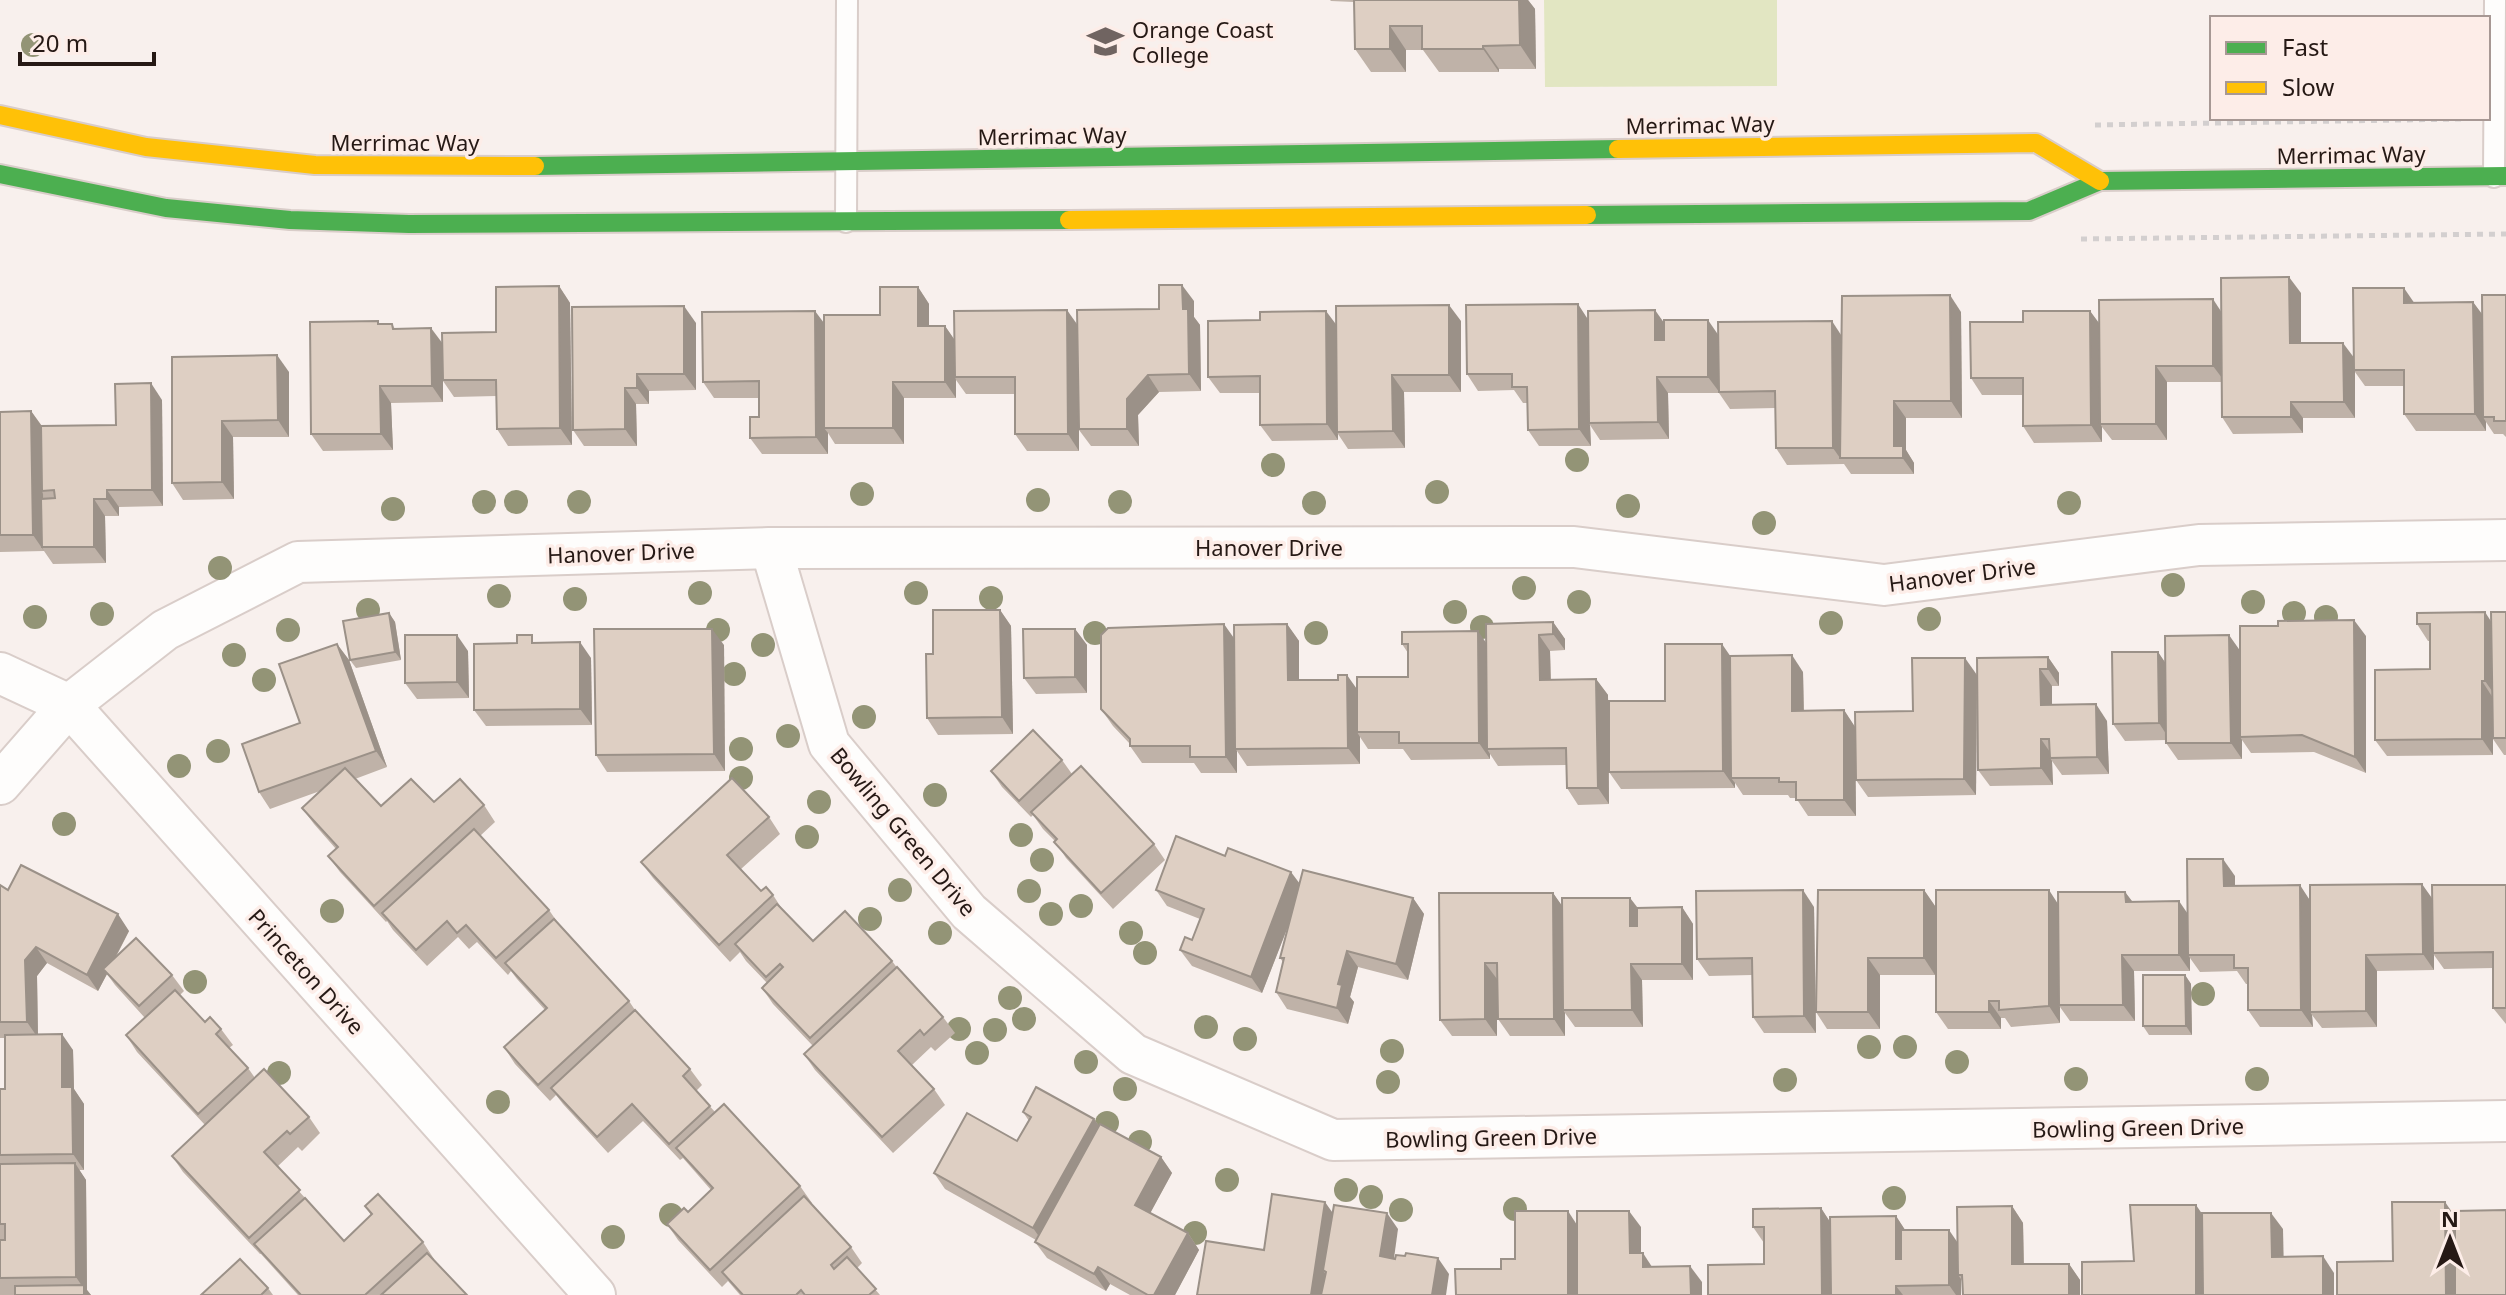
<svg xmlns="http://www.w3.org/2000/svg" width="2506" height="1295" font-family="'Noto Sans',sans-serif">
  <rect width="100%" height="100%" fill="#f8f0ed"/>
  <path fill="#e2e6c2" d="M1544 0H1777V86L1545 87Z"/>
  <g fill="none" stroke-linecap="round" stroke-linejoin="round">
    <defs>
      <g id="lane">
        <path d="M2494 177 2495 0"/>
        <path d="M846 222 847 0"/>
      </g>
      <g id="street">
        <path d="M771 548 829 744 969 912 1133 1054 1333 1140 2506 1121"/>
        <path d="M0 673 69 705 595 1295"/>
        <path d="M0 784 69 705 165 630 298 562 771 548 1574 547 1884 585 2199 545 2506 540"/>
      </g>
      <g id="fast">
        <path d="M535 166 1618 149"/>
        <path d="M0 174 166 208 290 220 409 224 1069 220"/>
        <path d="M1587 215 2029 211 2100 181 2506 176"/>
      </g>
      <g id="slow">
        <path d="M0 115 146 147 315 165 535 166"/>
        <path d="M1618 149 2036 143 2100 181"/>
        <path d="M1069 220 1587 215"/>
      </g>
    </defs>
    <use href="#lane" stroke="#d9cdc9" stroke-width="24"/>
    <use href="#street" stroke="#d9cdc9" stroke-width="44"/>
    <use href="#fast" stroke="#d9cdc9" stroke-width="22"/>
    <use href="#slow" stroke="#d9cdc9" stroke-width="22"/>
    <g stroke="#d3cfcf" stroke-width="5" stroke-dasharray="6 6" stroke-linecap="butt">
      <path d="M2095 125 2461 119"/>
      <path d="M2081 239 2506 234"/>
    </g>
    <use href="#lane" stroke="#fefdfc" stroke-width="20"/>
    <use href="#street" stroke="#fefdfc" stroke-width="40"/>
    <use href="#fast" stroke="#4caf50" stroke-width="18"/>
    <use href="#slow" stroke="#ffc107" stroke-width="18"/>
  </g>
  <g fill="#939476">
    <circle cx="33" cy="45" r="12"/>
    <circle cx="1577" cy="460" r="12"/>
    <circle cx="1273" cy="465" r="12"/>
    <circle cx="1437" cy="492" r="12"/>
    <circle cx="862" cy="494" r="12"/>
    <circle cx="1038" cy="500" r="12"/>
    <circle cx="484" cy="502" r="12"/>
    <circle cx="516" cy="502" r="12"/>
    <circle cx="579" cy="502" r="12"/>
    <circle cx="1120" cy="502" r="12"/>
    <circle cx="1314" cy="503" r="12"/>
    <circle cx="2069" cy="503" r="12"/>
    <circle cx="1628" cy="506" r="12"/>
    <circle cx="393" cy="509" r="12"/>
    <circle cx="1764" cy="523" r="12"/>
    <circle cx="220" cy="568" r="12"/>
    <circle cx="2173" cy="585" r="12"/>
    <circle cx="1524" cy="588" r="12"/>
    <circle cx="700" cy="593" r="12"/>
    <circle cx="916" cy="593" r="12"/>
    <circle cx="499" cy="596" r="12"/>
    <circle cx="991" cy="598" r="12"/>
    <circle cx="575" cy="599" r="12"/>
    <circle cx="1579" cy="602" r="12"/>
    <circle cx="2253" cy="602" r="12"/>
    <circle cx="368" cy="610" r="12"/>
    <circle cx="1455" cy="612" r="12"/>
    <circle cx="2294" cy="613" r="12"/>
    <circle cx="102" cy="614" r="12"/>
    <circle cx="35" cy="617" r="12"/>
    <circle cx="2326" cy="617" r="12"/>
    <circle cx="1929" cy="619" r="12"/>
    <circle cx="1831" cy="623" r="12"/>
    <circle cx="1482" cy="627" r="12"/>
    <circle cx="288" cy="630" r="12"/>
    <circle cx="718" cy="630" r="12"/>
    <circle cx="1095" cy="633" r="12"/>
    <circle cx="1316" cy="633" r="12"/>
    <circle cx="763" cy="645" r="12"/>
    <circle cx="234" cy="655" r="12"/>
    <circle cx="734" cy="674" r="12"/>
    <circle cx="264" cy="680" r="12"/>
    <circle cx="864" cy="717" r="12"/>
    <circle cx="788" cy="736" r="12"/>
    <circle cx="741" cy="749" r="12"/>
    <circle cx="218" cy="751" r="12"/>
    <circle cx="179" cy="766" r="12"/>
    <circle cx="741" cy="778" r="12"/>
    <circle cx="935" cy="795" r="12"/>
    <circle cx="819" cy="802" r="12"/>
    <circle cx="64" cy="824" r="12"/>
    <circle cx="1021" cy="835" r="12"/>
    <circle cx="807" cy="837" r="12"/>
    <circle cx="1042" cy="860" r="12"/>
    <circle cx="900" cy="890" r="12"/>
    <circle cx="1029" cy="891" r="12"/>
    <circle cx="1081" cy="906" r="12"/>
    <circle cx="332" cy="911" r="12"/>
    <circle cx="1051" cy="914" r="12"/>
    <circle cx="870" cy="919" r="12"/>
    <circle cx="940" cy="933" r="12"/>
    <circle cx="1131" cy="933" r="12"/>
    <circle cx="1145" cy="953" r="12"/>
    <circle cx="195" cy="982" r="12"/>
    <circle cx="2203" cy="994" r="12"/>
    <circle cx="1010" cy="998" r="12"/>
    <circle cx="1024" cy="1019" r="12"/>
    <circle cx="1206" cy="1027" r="12"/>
    <circle cx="959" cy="1029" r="12"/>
    <circle cx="995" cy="1030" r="12"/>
    <circle cx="1245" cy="1039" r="12"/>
    <circle cx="1869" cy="1047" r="12"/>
    <circle cx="1905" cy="1047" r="12"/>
    <circle cx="1392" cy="1051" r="12"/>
    <circle cx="977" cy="1053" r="12"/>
    <circle cx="1086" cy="1062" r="12"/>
    <circle cx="1957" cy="1062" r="12"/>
    <circle cx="279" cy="1073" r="12"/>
    <circle cx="2076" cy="1079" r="12"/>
    <circle cx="2257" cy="1079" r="12"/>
    <circle cx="1785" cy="1080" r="12"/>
    <circle cx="1388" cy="1082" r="12"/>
    <circle cx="1125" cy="1089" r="12"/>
    <circle cx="498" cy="1102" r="12"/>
    <circle cx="1107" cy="1123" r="12"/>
    <circle cx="1140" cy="1142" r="12"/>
    <circle cx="1227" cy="1180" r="12"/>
    <circle cx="1346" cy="1190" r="12"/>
    <circle cx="1371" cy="1197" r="12"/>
    <circle cx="1894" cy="1198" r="12"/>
    <circle cx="1515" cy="1209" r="12"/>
    <circle cx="1401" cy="1210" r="12"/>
    <circle cx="671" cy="1215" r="12"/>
    <circle cx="1195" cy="1233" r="12"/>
    <circle cx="613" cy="1237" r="12"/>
  </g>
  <g fill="#bfb2a8">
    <path d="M1330 0H1528L1535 9 1536 69H1499V72H1439L1423 50H1406V72H1371L1355 49 1354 2 1331 1Z"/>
    <path d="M559 286 570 303 572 445 508 446 497 429 496 396 454 397 443 381V402L391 403 393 450 323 451 311 434 380 324H392L395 329 442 344 496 332Z"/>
    <path d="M918 287 929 304V326H945L954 339 1077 325 1159 309 1194 301V317L1200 325 1201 391 1159 392 1138 415 1139 446H1091L1079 430V451H1027L1015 434V394H966L956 380V398H904V444H835L828 433V454H762L750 438 759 417V398H714L703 382 824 323 880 315Z"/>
    <path d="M2301 293V343L2353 358 2414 303 2473 302 2482 315 2506 295V437L2503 434H2494L2486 422V431H2416L2404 414V386H2365L2355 372V418H2303V433L2233 434 2222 417V382H2167V440H2112L2102 427V442L2034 443 2023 426V395H1982L1971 378 2023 322 2090 311 2099 324 2221 312Z"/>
    <path d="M1961 312 1962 418H1906V450L1914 463V474H1851L1844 464 1787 465 1776 448 1775 408 1730 409 1719 393H1668L1669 439 1600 440 1590 425 1591 446H1539L1528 430 1527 403H1523L1514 390 1478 391 1467 374 1588 318 1664 323 1718 335H1842Z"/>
    <path d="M1461 321V392H1404L1405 448 1348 449 1338 434V440L1272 441 1260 425V393H1220L1208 377 1336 324Z"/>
    <path d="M696 323V390L649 391V404H636L637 446H584L573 430Z"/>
    <path d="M172 357 289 372V437H233L234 499 183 500 172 483Z"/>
    <path d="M162 400 163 506 119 507V516H105L106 563 53 564 44 551 0 552V412L31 411 42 426 116 425Z"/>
    <path d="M1000 610 1011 626 1013 734 938 735 927 718 933 654Z"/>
    <path d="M2506 612V755H2504L2493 739V755L2387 756 2375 740 2430 669V641H2428L2417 624 2491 622Z"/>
    <path d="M389 613 395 622 401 660 356 668 350 660Z"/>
    <path d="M1553 622 1565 639V650L1550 651 1551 680 1596 679 1608 695 1609 804 1578 805 1567 788 1566 765 1498 766 1490 754V759L1411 760 1403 749H1368L1360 737V764L1247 766 1237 751V773H1201L1194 763H1142L1130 746V744L1113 726 1101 709 1234 639 1287 624 1299 641V680L1357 689 1408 677V653L1402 644 1486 643Z"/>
    <path d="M1075 629 1087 645V693L1036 694 1024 678Z"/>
    <path d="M2366 636V773L2314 752 2251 753 2242 740V759L2178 760 2166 743V740L2125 741 2113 724 2158 652 2165 663 2240 650Z"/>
    <path d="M537 643 591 658 592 725 486 726 474 710Z"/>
    <path d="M337 644 349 660 387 767 355 779 381 806 434 802 484 805 495 822 480 836 549 910 560 926 629 1001 635 1010 690 1069 702 1085 696 1091 715 1112 800 1186 812 1203H811L851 1247 862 1263 857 1268 880 1295H740L728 1281 722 1287 678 1240 667 1224 688 1212 711 1190 683 1158 680 1160 643 1121 608 1153 563 1104 556 1095 550 1101 515 1064 504 1047 545 1010 517 979 511 971 508 975 477 942 469 949 458 937 427 966 393 930 387 921 386 922 340 872 328 856 336 849 314 824 302 808 320 791 270 809 259 792 300 723Z"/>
    <path d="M724 645 725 771 607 772 596 755Z"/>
    <path d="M468 651 469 698 417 699 405 683Z"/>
    <path d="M1731 656 1803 672 1804 711 1844 710 1855 727 1856 816H1808L1796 798H1790L1788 795H1743L1735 783V788L1621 789 1609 772 1665 701Z"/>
    <path d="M2048 657 2059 673V686H2052V705L2107 721 2109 774 2062 775 2052 761 2053 785 1990 786 1978 770 1977 679 1976 795 1868 797 1856 780 1913 711 1977 675Z"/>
    <path d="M1062 760 1072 774 1154 844 1165 860 1113 909 1066 858 1055 841 1043 829 1033 815 1031 817 1002 787 991 771Z"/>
    <path d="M769 817 780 834 741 869 761 891 773 895 784 912 813 941 892 961 898 969 943 1017 955 1033 935 1051 931 1047 912 1065 934 1089 945 1105 893 1153 815 1070 804 1054 813 1046 773 1004 762 988 767 983 746 961 740 952 730 962 653 878 641 862Z"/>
    <path d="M2235 876V886L2310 899H2432L2506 885V1024L2493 1008V968L2444 969 2434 955V970L2377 971V1027L2322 1028 2312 1015 2313 1027H2260L2248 1010V984H2246L2237 971 2200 972 2190 958V971H2134L2135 1021H2070L2060 1007V1023L2011 1027 2005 1018H2001V1029H1948L1936 1012 2058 904 2125 892 2132 901 2188 914Z"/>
    <path d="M1300 884 1413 898 1424 914 1408 980 1358 967 1350 997 1354 1002 1348 1024 1287 1009 1276 992 1283 962 1280 958 1290 921 1262 993 1192 966 1180 950 1192 940 1200 919 1167 906 1156 890Z"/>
    <path d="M0 885 8 890 129 931 116 957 172 975 184 991 180 995 205 1022 221 1029 233 1045 229 1048 248 1068 255 1078 309 1117 320 1133 302 1151 298 1147 277 1167 344 1241 371 1215 365 1206 423 1242 434 1259H433L467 1295H298L261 1254H260L183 1172 172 1156 205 1125 137 1052 126 1035 145 1018 115 985 107 974 98 991 47 963 37 976 38 1034 73 1050 74 1089 84 1104V1170H79L86 1180 87 1290 91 1295H0V1089H5V1038H0Z"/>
    <path d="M1924 890 1935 906V975H1880V1029H1827L1816 1012Z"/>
    <path d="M1439 893H1553L1562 906 1630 898 1638 908 1682 907 1693 924V980H1642L1643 1027H1575L1565 1013V1036H1510L1498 1019V979H1497V1036H1452L1440 1020Z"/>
    <path d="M1814 907 1816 1033H1764L1753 1017 1752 975 1709 976 1697 959Z"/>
    <path d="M2185 975 2191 984 2192 1035H2149L2143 1026Z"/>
    <path d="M1023 1112 1094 1119 1099 1126 1161 1157 1172 1173 1150 1213 1188 1233 1199 1250 1175 1295H1130L1110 1284 1106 1291 1047 1258 1035 1242 1036 1240 945 1189 934 1173 1017 1141 1029 1121Z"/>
    <path d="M2012 1206 2023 1223 2024 1264H2069L2080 1280V1295H1963L1962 1281 1961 1279V1295H1708L1764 1264V1243L1753 1227 1821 1208 1830 1222 1896 1216 1905 1230 1958 1243Z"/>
    <path d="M268 1288 273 1295H201Z"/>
  </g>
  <g fill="#9b9188">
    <path d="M1519 0H1528L1535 9 1536 69 1520 45Z"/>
    <path d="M1390 26 1406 50V72L1390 49Z"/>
    <path d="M1483 46 1499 69V72L1483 49Z"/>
    <path d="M2289 277 2301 293V360L2290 343Z"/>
    <path d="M1182 285 1194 301V317L1200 325 1201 391 1189 374 1183 309Z"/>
    <path d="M559 286 570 303 572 445 560 428Z"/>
    <path d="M918 287 929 304V342L918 326Z"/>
    <path d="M2404 288 2415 304 2404 303Z"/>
    <path d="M1950 295 1961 312 1962 418 1951 401Z"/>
    <path d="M2213 299 2224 316 2225 382 2213 366Z"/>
    <path d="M2473 302 2485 318 2483 417 2486 422V431L2475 414Z"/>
    <path d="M1578 304 1589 321V423L1590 425 1591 446 1579 429Z"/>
    <path d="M1449 305 1461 321V392L1449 375Z"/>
    <path d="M684 306 696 323V390L684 374Z"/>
    <path d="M1067 310 1079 327V451L1068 434Z"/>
    <path d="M1655 310 1667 327V357L1655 340Z"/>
    <path d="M815 311 827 327 824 428 828 433V454L816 437Z"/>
    <path d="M1326 311 1338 327 1337 432 1338 434V440L1327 424Z"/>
    <path d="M2090 311 2102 327 2100 424 2102 427V442L2091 425Z"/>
    <path d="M1708 320 1719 336 1720 393 1708 377Z"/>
    <path d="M1832 321 1843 338 1840 458 1833 448Z"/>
    <path d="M945 326 956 342 955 377 956 380V398L945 382Z"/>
    <path d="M431 328 443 344V402L432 386Z"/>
    <path d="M2343 343 2355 359V418L2344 402Z"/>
    <path d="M277 355 289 372V437L278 420Z"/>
    <path d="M2156 366 2167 382V440L2156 424Z"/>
    <path d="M637 374 649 391V404L637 388Z"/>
    <path d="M1148 375 1159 392 1138 415 1139 446 1127 429V399Z"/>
    <path d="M1392 375 1404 392 1405 448 1393 431Z"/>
    <path d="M1657 377 1668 393 1669 439 1658 422Z"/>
    <path d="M893 382 904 398V444L893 428Z"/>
    <path d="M151 383 162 400 163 506 152 490Z"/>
    <path d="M380 386 391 403 393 450 381 434Z"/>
    <path d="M625 388 636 404 637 446 625 429Z"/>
    <path d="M1894 401 1906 418V450L1914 463V474L1894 446Z"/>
    <path d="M2291 402 2303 418V433L2291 417Z"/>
    <path d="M31 411 43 428 42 491 43 494 44 547H42L44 551 33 535Z"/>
    <path d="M222 421 233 437 234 499 222 482Z"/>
    <path d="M107 490 119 507V516L107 499Z"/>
    <path d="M94 499 105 516 106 563 94 547Z"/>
    <path d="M1000 610 1011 626 1013 734 1002 717Z"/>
    <path d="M2485 612 2496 629 2497 698 2485 681Z"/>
    <path d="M389 613 395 622 401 660 395 652Z"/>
    <path d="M2354 620 2366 636V773L2355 757Z"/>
    <path d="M1553 622 1565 639V650L1553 634Z"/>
    <path d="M1224 624 1236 641 1235 749 1237 751V773L1226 757Z"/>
    <path d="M1287 624 1299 641V696L1288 680Z"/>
    <path d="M712 629 724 645 725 771 714 754Z"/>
    <path d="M1075 629 1087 645V693L1075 677Z"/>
    <path d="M1478 631 1489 647 1487 749 1490 754V759L1479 743Z"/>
    <path d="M457 635 468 651 469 698 457 682Z"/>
    <path d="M1539 635 1550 651 1551 696 1540 680Z"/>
    <path d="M2229 635 2241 652 2240 737 2242 740V759L2231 743Z"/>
    <path d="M580 642 591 658 592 725 580 709Z"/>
    <path d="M337 644 349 660 387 767 376 751Z"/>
    <path d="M1722 644 1733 660 1731 778 1735 783V788L1723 771Z"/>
    <path d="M2158 652 2169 668 2170 740 2159 723Z"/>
    <path d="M1792 655 1803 672 1804 727 1792 711Z"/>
    <path d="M2048 657 2059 673V686L2048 669Z"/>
    <path d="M1965 658 1977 675 1976 795 1964 779Z"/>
    <path d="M2040 669 2052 686V721L2041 705Z"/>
    <path d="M1347 675 1359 692 1357 732 1360 737V764L1348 748Z"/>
    <path d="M1596 679 1608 695 1609 804 1598 788Z"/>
    <path d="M2482 681 2493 698V755L2482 739Z"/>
    <path d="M2096 704 2107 721 2109 774 2097 757Z"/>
    <path d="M1844 710 1855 727 1856 816 1844 800Z"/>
    <path d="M2041 739 2052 755 2050 758 2052 761 2053 785 2041 768Z"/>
    <path d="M2223 859 2235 876V902L2224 886Z"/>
    <path d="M1291 872 1303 888 1262 993 1251 977Z"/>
    <path d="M2422 884 2434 901 2433 953 2434 955V970L2423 954Z"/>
    <path d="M2300 885 2311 902 2310 1012 2312 1015 2313 1027 2301 1010Z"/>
    <path d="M1803 890 1814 907 1816 1033 1804 1016Z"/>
    <path d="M1924 890 1935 906V975L1924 958Z"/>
    <path d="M2049 890 2060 907 2059 1005 2060 1007V1023L2049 1006Z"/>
    <path d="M2125 892 2137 908 2126 902Z"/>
    <path d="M1553 893 1565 910 1563 1010 1565 1013V1036L1554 1019Z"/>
    <path d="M1413 898 1424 914 1408 980 1396 964Z"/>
    <path d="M1630 898 1642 914V942L1630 926Z"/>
    <path d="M2179 901 2190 917 2188 955 2190 958V971L2179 955Z"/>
    <path d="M1682 907 1693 924V980L1682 964Z"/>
    <path d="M118 914 129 931 107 973 103 969 107 974 98 991 87 975Z"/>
    <path d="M36 947 47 963 37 976 38 1038 27 1022 25 960Z"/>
    <path d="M1347 951 1358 967 1350 997 1354 1002 1348 1024 1337 1008 1338 984Z"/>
    <path d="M2122 955 2134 971 2135 1021 2123 1005Z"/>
    <path d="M2366 955 2377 971V1027L2366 1011Z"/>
    <path d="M1868 958 1880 975V1029L1868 1012Z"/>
    <path d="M1485 963 1497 979V1036L1485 1019Z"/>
    <path d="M1631 964 1642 980 1643 1027 1632 1010Z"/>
    <path d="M2185 975 2191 984 2192 1035 2186 1026Z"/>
    <path d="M1989 1001 2001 1018V1029L1989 1012Z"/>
    <path d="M62 1034 73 1050 74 1089 84 1104V1170L73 1154 62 1087Z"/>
    <path d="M1094 1119 1106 1135 1045 1245 1033 1228Z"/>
    <path d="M1161 1157 1172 1173 1146 1221 1135 1205Z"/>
    <path d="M75 1163 86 1180 87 1290 91 1295H84V1289L76 1277Z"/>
    <path d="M1325 1202 1337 1219 1326 1272 1323 1270 1328 1277 1325 1295H1311Z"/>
    <path d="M2445 1202 2457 1219V1295H2446Z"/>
    <path d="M2196 1205 2207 1221V1295H2196Z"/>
    <path d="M2012 1206 2023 1223 2024 1281 2012 1264Z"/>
    <path d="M1821 1208 1832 1225 1833 1295H1822Z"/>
    <path d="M1568 1211 1579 1228 1580 1295H1568Z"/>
    <path d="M1629 1211 1641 1227V1270L1630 1253Z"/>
    <path d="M1387 1213 1398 1229 1392 1273 1380 1256Z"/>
    <path d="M2271 1213 2283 1229 2284 1274 2272 1257Z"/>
    <path d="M1896 1216 1907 1233 1908 1276 1896 1259Z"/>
    <path d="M1949 1230 1960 1246 1958 1275 1961 1279V1295H1956L1949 1285Z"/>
    <path d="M1188 1233 1199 1250 1175 1295H1154Z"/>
    <path d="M1643 1253 1654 1270 1643 1267Z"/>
    <path d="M2323 1256 2334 1273V1295H2323Z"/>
    <path d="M1438 1258 1449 1274 1446 1295H1432Z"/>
    <path d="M2069 1264 2080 1280V1295H2069Z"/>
    <path d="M1690 1266 1702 1282V1295H1691Z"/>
    <path d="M1098 1267 1110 1284 1106 1291 1094 1274Z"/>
    <path d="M1896 1286 1903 1295H1896Z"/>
  </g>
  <g fill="#decfc3" stroke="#9b9188" stroke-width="2">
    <path d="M1354 0H1519L1520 45 1483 46V49H1422V26H1390V49H1355Z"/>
    <path d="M2289 277 2290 343H2343L2344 402H2291V417H2222L2221 278Z"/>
    <path d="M1159 285H1182L1183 309H1188L1189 374 1148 375 1127 399V429H1079L1077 310 1159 309Z"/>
    <path d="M559 286 560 428 497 429 496 380H443L442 333 496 332V287Z"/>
    <path d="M880 287H918V326H945V382H893V428H824V315H880Z"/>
    <path d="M2353 288H2404V303L2473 302 2475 414H2404V370H2354Z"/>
    <path d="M1950 295 1951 401H1894V446H1903V458H1840L1842 296Z"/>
    <path d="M2482 295H2506V421H2494V417H2483Z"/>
    <path d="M2213 299V366H2156V424H2100L2099 300Z"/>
    <path d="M1578 304 1579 429 1528 430 1527 387H1512V374H1467L1466 305Z"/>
    <path d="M1449 305V375H1392L1393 431 1337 432 1336 306Z"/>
    <path d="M684 306V374H637V388H625V429L573 430 572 307Z"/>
    <path d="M1067 310 1068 434H1015V377H955L954 311Z"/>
    <path d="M1655 310V340H1664V320H1708V377H1657L1658 422 1589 423 1588 311Z"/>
    <path d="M815 311 816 437 750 438V417H759V381L703 382 702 312Z"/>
    <path d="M1326 311 1327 424 1260 425V376L1208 377V321L1260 320V312Z"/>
    <path d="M2023 311H2090L2091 425 2023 426V378H1971L1970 322H2023Z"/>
    <path d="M378 321V324H392L393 329 431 328 432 386H380L381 434H311L310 322Z"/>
    <path d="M1832 321 1833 448H1776L1775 391 1719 392 1718 322Z"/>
    <path d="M277 355 278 420 222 421V482L172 483V357Z"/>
    <path d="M151 383 152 490H107V499H94V547H42L41 499 55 498 54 490 42 491 41 426 116 425 115 384Z"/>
    <path d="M31 411 33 535H0V412Z"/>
    <path d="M933 610H1000L1002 717 927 718 926 654H933Z"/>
    <path d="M2485 612V681H2482V739L2375 740V670L2430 669V624H2417V613Z"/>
    <path d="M2491 612H2506V738H2493Z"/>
    <path d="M389 613 395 652 350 660 343 621Z"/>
    <path d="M2354 620 2355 757 2302 735 2240 737V626H2278V621Z"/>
    <path d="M1553 622V634L1539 635 1540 680 1596 679 1598 788H1567L1566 748 1487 749 1486 624Z"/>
    <path d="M1224 624 1226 757H1190V746H1130V739L1101 709V635L1108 628Z"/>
    <path d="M1287 624 1288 680H1338V675H1347L1348 748 1235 749 1234 625Z"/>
    <path d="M594 629H712L714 754 596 755Z"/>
    <path d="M1023 629H1075V677L1024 678Z"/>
    <path d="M1478 631 1479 743H1399V732H1357V677H1408V644H1402V632Z"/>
    <path d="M405 635H457V682L405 683Z"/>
    <path d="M517 635H532V643L580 642V709L474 710V644L517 643Z"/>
    <path d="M2229 635 2231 743H2166L2165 636Z"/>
    <path d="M337 644 376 751 259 792 242 744 300 723 279 664Z"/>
    <path d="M1665 644H1722L1723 771 1609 772V701H1665Z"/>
    <path d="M2112 652H2158L2159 723 2113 724Z"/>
    <path d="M1792 655V711L1844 710V800H1796V782H1779V778H1731L1730 656Z"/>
    <path d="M2048 657V669H2040L2041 705 2096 704 2097 757 2050 758 2049 739H2041V768L1978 770 1977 658Z"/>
    <path d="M1912 658H1965L1964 779 1856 780 1855 712 1913 711Z"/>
    <path d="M1033 730 1062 760 1019 801 991 771Z"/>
    <path d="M1081 766 1154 844 1101 893 1054 842 1057 839 1031 812Z"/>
    <path d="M345 768 381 806 411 779 434 802 460 779 484 805 374 906 328 856 338 847 302 808Z"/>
    <path d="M732 778 769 817 727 855 761 891 766 887 773 895 719 945 641 862Z"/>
    <path d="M474 829 549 910 496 958 466 925 457 933 447 921 416 950 382 913Z"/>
    <path d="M1176 836 1225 856 1228 848 1291 872 1251 977 1180 950 1185 937 1192 940 1204 909 1156 890Z"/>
    <path d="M2187 859H2223L2224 886 2300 885 2301 1010H2248V968H2234V955H2188Z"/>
    <path d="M21 865 118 914 87 975 36 947 25 960 27 1022H0V885L8 890Z"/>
    <path d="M1303 870 1413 898 1396 964 1347 951 1338 984 1342 985 1337 1008 1276 992 1284 958H1280Z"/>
    <path d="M2422 884 2423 954 2366 955V1011L2310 1012V885Z"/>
    <path d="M2432 885H2506V1008H2493V952L2433 953Z"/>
    <path d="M1803 890 1804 1016 1753 1017 1752 958 1697 959 1696 891Z"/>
    <path d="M1818 890H1924V958H1868V1012H1816Z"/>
    <path d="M1936 890H2049V1006L1999 1010V1001H1989V1012H1936Z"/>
    <path d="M2058 892H2125L2126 902 2179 901V955H2122L2123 1005H2059Z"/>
    <path d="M1439 893H1553L1554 1019H1498L1497 963H1485V1019L1440 1020Z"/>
    <path d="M1562 898H1630V926H1637V908L1682 907V964H1631L1632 1010H1563Z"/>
    <path d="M777 904 813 941 845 911 892 961 810 1038 762 988 783 967 780 964 766 977 735 944Z"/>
    <path d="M554 919 629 1001 538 1085 504 1047 547 1008 505 963Z"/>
    <path d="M136 938 172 975 139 1006 103 969Z"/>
    <path d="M897 967 943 1017 924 1035 920 1030 898 1051 934 1089 882 1137 804 1054Z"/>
    <path d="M2143 975H2185L2186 1026H2143Z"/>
    <path d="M175 990 205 1022 210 1017 221 1029 216 1034 248 1068 198 1114 126 1035Z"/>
    <path d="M635 1010 690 1069 683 1076 710 1106 669 1144 632 1104 597 1137 551 1088Z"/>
    <path d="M62 1034V1087H72L73 1154 0 1155V1089H5V1035Z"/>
    <path d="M264 1069 309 1117 290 1134 287 1131 264 1152 300 1190 249 1238 172 1156Z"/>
    <path d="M1036 1087 1094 1119 1033 1228 934 1173 967 1113 1017 1141 1031 1117 1023 1112Z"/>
    <path d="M724 1104 800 1186 710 1270 667 1224 684 1208 688 1212 713 1188 676 1148Z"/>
    <path d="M1100 1124 1161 1157 1135 1205 1188 1233 1154 1295H1148L1098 1267 1094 1274 1035 1242Z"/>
    <path d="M75 1163 76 1277 0 1278V1240H5V1224H0V1164Z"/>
    <path d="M378 1194 423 1242 365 1295H301L254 1244 305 1198 344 1241 372 1214 365 1206Z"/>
    <path d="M1272 1194 1325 1202 1311 1295H1197L1206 1241 1264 1250Z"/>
    <path d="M804 1196 851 1247 831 1265 834 1269 847 1257 876 1289 869 1295H805L801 1290 796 1295H743L722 1272Z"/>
    <path d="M2392 1202H2445L2446 1295H2337V1262L2393 1261Z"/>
    <path d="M1334 1205 1387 1213 1380 1256 1395 1259 1396 1255 1405 1256 1406 1253 1438 1258 1432 1295H1321L1326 1272 1323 1270Z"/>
    <path d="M2130 1205H2196V1295H2082V1262L2134 1261Z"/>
    <path d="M2012 1206V1264H2069V1295H1963L1962 1275H1958L1957 1207Z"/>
    <path d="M1821 1208 1822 1295H1708V1265L1764 1264V1227H1753V1209Z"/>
    <path d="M2506 1210V1295H2455V1211Z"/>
    <path d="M1515 1211H1568V1295H1456L1455 1269H1501V1259H1515Z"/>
    <path d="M1577 1211H1629L1630 1253H1643V1267L1690 1266 1691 1295H1577Z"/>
    <path d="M2202 1213H2271L2272 1257 2323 1256V1295H2203Z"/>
    <path d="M1896 1216V1259H1901V1230H1949V1285L1896 1286V1295H1831L1830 1217Z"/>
    <path d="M427 1253 467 1295H381Z"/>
    <path d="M240 1259 268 1288 261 1295H201Z"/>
    <path d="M84 1285V1295H15V1286Z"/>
  </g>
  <defs>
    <symbol id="university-bare" viewBox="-9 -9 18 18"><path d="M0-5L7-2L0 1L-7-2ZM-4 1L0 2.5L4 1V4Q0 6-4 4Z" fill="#706461" stroke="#fdede8" stroke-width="2.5" paint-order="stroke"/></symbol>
  </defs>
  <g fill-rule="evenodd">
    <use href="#university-bare" x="1080" y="16" width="51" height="51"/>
  </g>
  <g text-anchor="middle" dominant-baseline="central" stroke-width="7" stroke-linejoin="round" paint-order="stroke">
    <g font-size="22" fill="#261915" stroke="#fdede8" text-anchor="start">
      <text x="1132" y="29">Orange Coast<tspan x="1132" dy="25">College</tspan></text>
    </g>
    <g font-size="22" fill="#261915" stroke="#fdede8">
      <text transform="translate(1700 124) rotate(-1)">Merrimac Way</text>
      <text transform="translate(1052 135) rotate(-1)">Merrimac Way</text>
      <text x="405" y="142">Merrimac Way</text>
      <text transform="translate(2351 154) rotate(-1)">Merrimac Way</text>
      <text x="1269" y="547">Hanover Drive</text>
      <text transform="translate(621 552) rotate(-2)">Hanover Drive</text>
      <text transform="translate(1962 574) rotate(-7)">Hanover Drive</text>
      <text transform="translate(904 831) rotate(50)">Bowling Green Drive</text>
      <text transform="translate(307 971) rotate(48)">Princeton Drive</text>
      <text transform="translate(2138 1127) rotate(-1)">Bowling Green Drive</text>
      <text transform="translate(1491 1137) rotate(-1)">Bowling Green Drive</text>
    </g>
  </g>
  <rect x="2210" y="16" width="280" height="104" fill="#fdede8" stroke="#a79894" stroke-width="2"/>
  <rect x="2226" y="42" width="40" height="12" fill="#4caf50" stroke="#a79894" stroke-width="2"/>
  <text x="2282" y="56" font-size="24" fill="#261915">Fast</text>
  <rect x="2226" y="82" width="40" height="12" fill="#ffc107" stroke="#a79894" stroke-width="2"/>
  <text x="2282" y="96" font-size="24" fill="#261915">Slow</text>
  <g transform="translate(2450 1239)" stroke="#fdede8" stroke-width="6" paint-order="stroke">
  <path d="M0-6L14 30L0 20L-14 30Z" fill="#261915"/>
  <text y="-12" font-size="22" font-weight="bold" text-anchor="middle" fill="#261915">N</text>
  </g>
  <path d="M20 52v12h134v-12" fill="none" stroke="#261915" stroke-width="4"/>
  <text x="32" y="52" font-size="24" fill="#261915" stroke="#fdede8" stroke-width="6" paint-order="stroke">20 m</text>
</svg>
